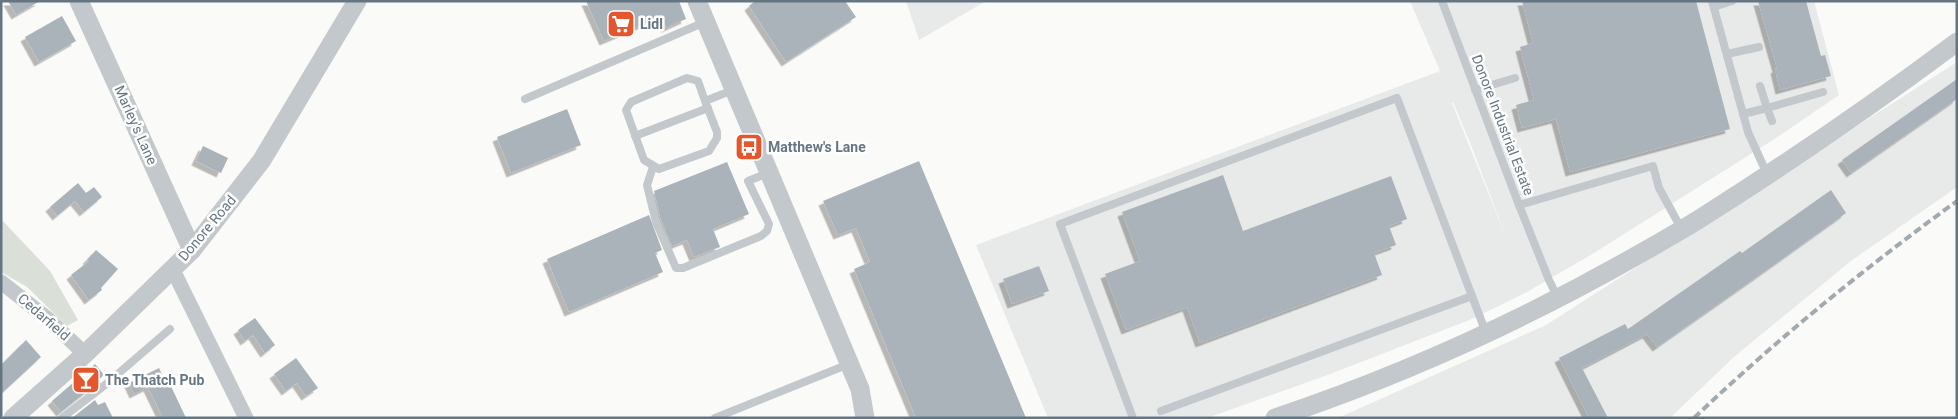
<svg xmlns="http://www.w3.org/2000/svg" width="1958" height="419" font-family="Roboto,sans-serif">
  <defs>
    <filter id="shadow"><feDropShadow dx="-4.5" dy="4.5" stdDeviation="0" flood-color="#0004"/></filter>
  </defs>
  <rect width="100%" height="100%" fill="#fafaf8"/>
  <g fill="#e8e9e9" fill-rule="evenodd">
    <path d="M906 1H986L919 40Z"/>
    <path d="M1410 1H1814L1839 95 1776 138 1594 253 1527 292 1472 319 1325 376 1207 418H1048L976 245 1440 71ZM1453 102 1473 150 1506 237 1452 103Z"/>
    <path d="M1957 62V187L1851 261 1735 356 1670 418H1338L1546 325Z"/>
  </g>
  <path fill="#dadfd7" d="M1 219 50 271 78 320 67 326 27 287 1 272Z"/>
  <g fill="#aab3b9" filter="url(#shadow)">
    <path d="M8 1H40L16 15Z"/>
    <path d="M586 1H679L686 19 666 28 661 17 604 41Z"/>
    <path d="M755 1H845L856 17 786 62 749 6Z"/>
    <path d="M1522 1H1696L1730 129 1570 172 1556 119 1522 128 1516 105 1534 100 1520 47 1533 43Z"/>
    <path d="M1758 1H1806L1821 56 1825 55 1831 76 1780 90 1775 69 1777 68Z"/>
    <path d="M62 16 76 41 39 62 25 37Z"/>
    <path d="M1957 79V99L1851 173 1842 160Z"/>
    <path d="M567 109 581 145 511 173 497 137Z"/>
    <path d="M203 146 228 158 221 173 196 161Z"/>
    <path d="M919 161 1026 418H916L854 269 870 262 856 228 838 235 823 201Z"/>
    <path d="M727 162 749 214 713 229 720 247 694 257 687 240 672 246 661 220 654 191Z"/>
    <path d="M1223 175 1243 231 1391 176 1407 219 1389 226 1396 245 1374 253 1382 275 1200 343 1187 307 1126 330 1105 274 1140 261 1122 212Z"/>
    <path d="M78 183 86 193 94 187 102 197 84 212 75 201 57 216 50 207Z"/>
    <path d="M1831 190 1846 213 1758 276 1657 347 1647 334 1582 368 1608 418H1589L1559 358 1625 324 1628 329 1740 251 1742 253Z"/>
    <path d="M649 215 662 250 655 253 663 272 569 312 547 259Z"/>
    <path d="M96 250 118 269 101 288 102 290 89 300 71 275 89 261 87 260Z"/>
    <path d="M1039 266 1049 291 1012 304 1003 279Z"/>
    <path d="M255 318 275 345 265 353 253 335 245 341 238 330Z"/>
    <path d="M26 340 41 357 1 394V365Z"/>
    <path d="M296 358 318 388 306 396 297 383 286 391 274 374Z"/>
    <path d="M95 364 104 375 90 387V389L61 412 52 401Z"/>
    <path d="M159 368 166 383 169 382 186 418H163L148 387 134 394 129 383Z"/>
    <path d="M95 400 98 405 105 402 113 418H72Z"/>
  </g>
  <g fill="none" stroke-linecap="round" stroke-linejoin="round">
    <g stroke="#c3c8cc" stroke-width="8">
      <path d="M1442 1 1519 205 1653 166 1659 188 1682 230"/>
      <path d="M1712 1 1748 132 1767 174"/>
      <path d="M1714 7 1732 1"/>
      <path d="M1727 54 1759 47"/>
      <path d="M1475 90 1515 78"/>
      <path d="M525 99 705 22"/>
      <path d="M705 101 698 81 687 78 631 102 626 110 644 160 659 169 709 151 717 138V132L705 101 733 90"/>
      <path d="M1743 114 1767 108 1760 86"/>
      <path d="M1772 121 1767 108 1823 92"/>
      <path d="M635 136 708 108"/>
      <path d="M653 167 647 185 656 222 676 268H683L761 236 767 231 769 224 748 181 768 173"/>
      <path d="M1519 205 1549 280 1558 298"/>
      <path d="M1161 411 1472 296"/>
      <path d="M62 418 105 385 170 329"/>
      <path d="M715 418 849 364"/>
      <path d="M1133 418 1060 224 1397 98 1486 333"/>
    </g>
    <g stroke="#c3c8cc" stroke-width="15">
      <path d="M172 268 246 418"/>
      <path d="M1 282 48 319 85 354"/>
    </g>
    <g stroke="#c3c8cc" stroke-width="19">
      <path d="M79 1 192 250"/>
      <path d="M697 1 860 389 865 418"/>
      <path d="M13 418 85 354 192 250 262 160 357 1"/>
      <path d="M1275 418C1403 375 1526 319 1643 252 1662 241 1682 230 1701 218 1788 163 1874 104 1957 42"/>
    </g>
    <path stroke="#a2aab0" stroke-width="4" stroke-dasharray="8 4" stroke-linecap="butt" d="M1694 418C1777 339 1865 268 1957 201"/>
  </g>
  <defs>
    <symbol id="supermarket-square" viewBox="-11 -11 22 22"><rect x="-9" y="-9" width="18" height="18" rx="4" fill="#e4572e" stroke="#fff"/><path d="M-6-5.5h2.5l.6 2H6L4.5 2H-2.5L-4.4-4H-6ZM-1.5 3.2a1.3 1.3 0 1 0 .1 0ZM3 3.2a1.3 1.3 0 1 0 .1 0Z" fill="#fff"/></symbol>
    <symbol id="bus-square" viewBox="-11 -11 22 22"><rect x="-9" y="-9" width="18" height="18" rx="4" fill="#e4572e" stroke="#fff"/><path d="M-5-6H5V4H4V6H2V4H-2V6H-4V4H-5ZM-3.5-4V0h7V-4ZM-3.5 1.2v1.5H-2V1.2ZM2 1.2v1.5H3.5V1.2Z" fill="#fff"/></symbol>
    <symbol id="bar-square" viewBox="-11 -11 22 22"><rect x="-9" y="-9" width="18" height="18" rx="4" fill="#e4572e" stroke="#fff"/><path d="M-6-5H6L.8 .8V4.5H3.5V6h-7V4.5H-.8V.8Z" fill="#fff"/></symbol>
  </defs>
  <g fill-rule="evenodd">
    <use href="#supermarket-square" x="605" y="8" width="32" height="32"/>
    <use href="#bus-square" x="733" y="131" width="32" height="32"/>
    <use href="#bar-square" x="70" y="364" width="32" height="32"/>
  </g>
  <g text-anchor="middle" dominant-baseline="central" stroke-width="5" stroke-linejoin="round" paint-order="stroke">
    <g font-size="14" font-weight="bold" fill="#657683" stroke="#fff" text-anchor="start">
      <text x="640" y="24">Lidl</text>
      <text x="768" y="147">Matthew's Lane</text>
      <text x="105" y="380">The Thatch Pub</text>
    </g>
    <g font-size="14" fill="#657683" stroke="#fff">
      <text transform="translate(136 125) rotate(66)">Marley's Lane</text>
      <text transform="translate(1503 125) rotate(69)">Donore Industrial Estate</text>
      <text transform="translate(207 228) rotate(-50)">Donore Road</text>
      <text transform="translate(44 317) rotate(41)">Cedarfield</text>
    </g>
  </g>
  <rect width="1958" height="419" fill="none" stroke="#657683" stroke-width="5"/>
</svg>
